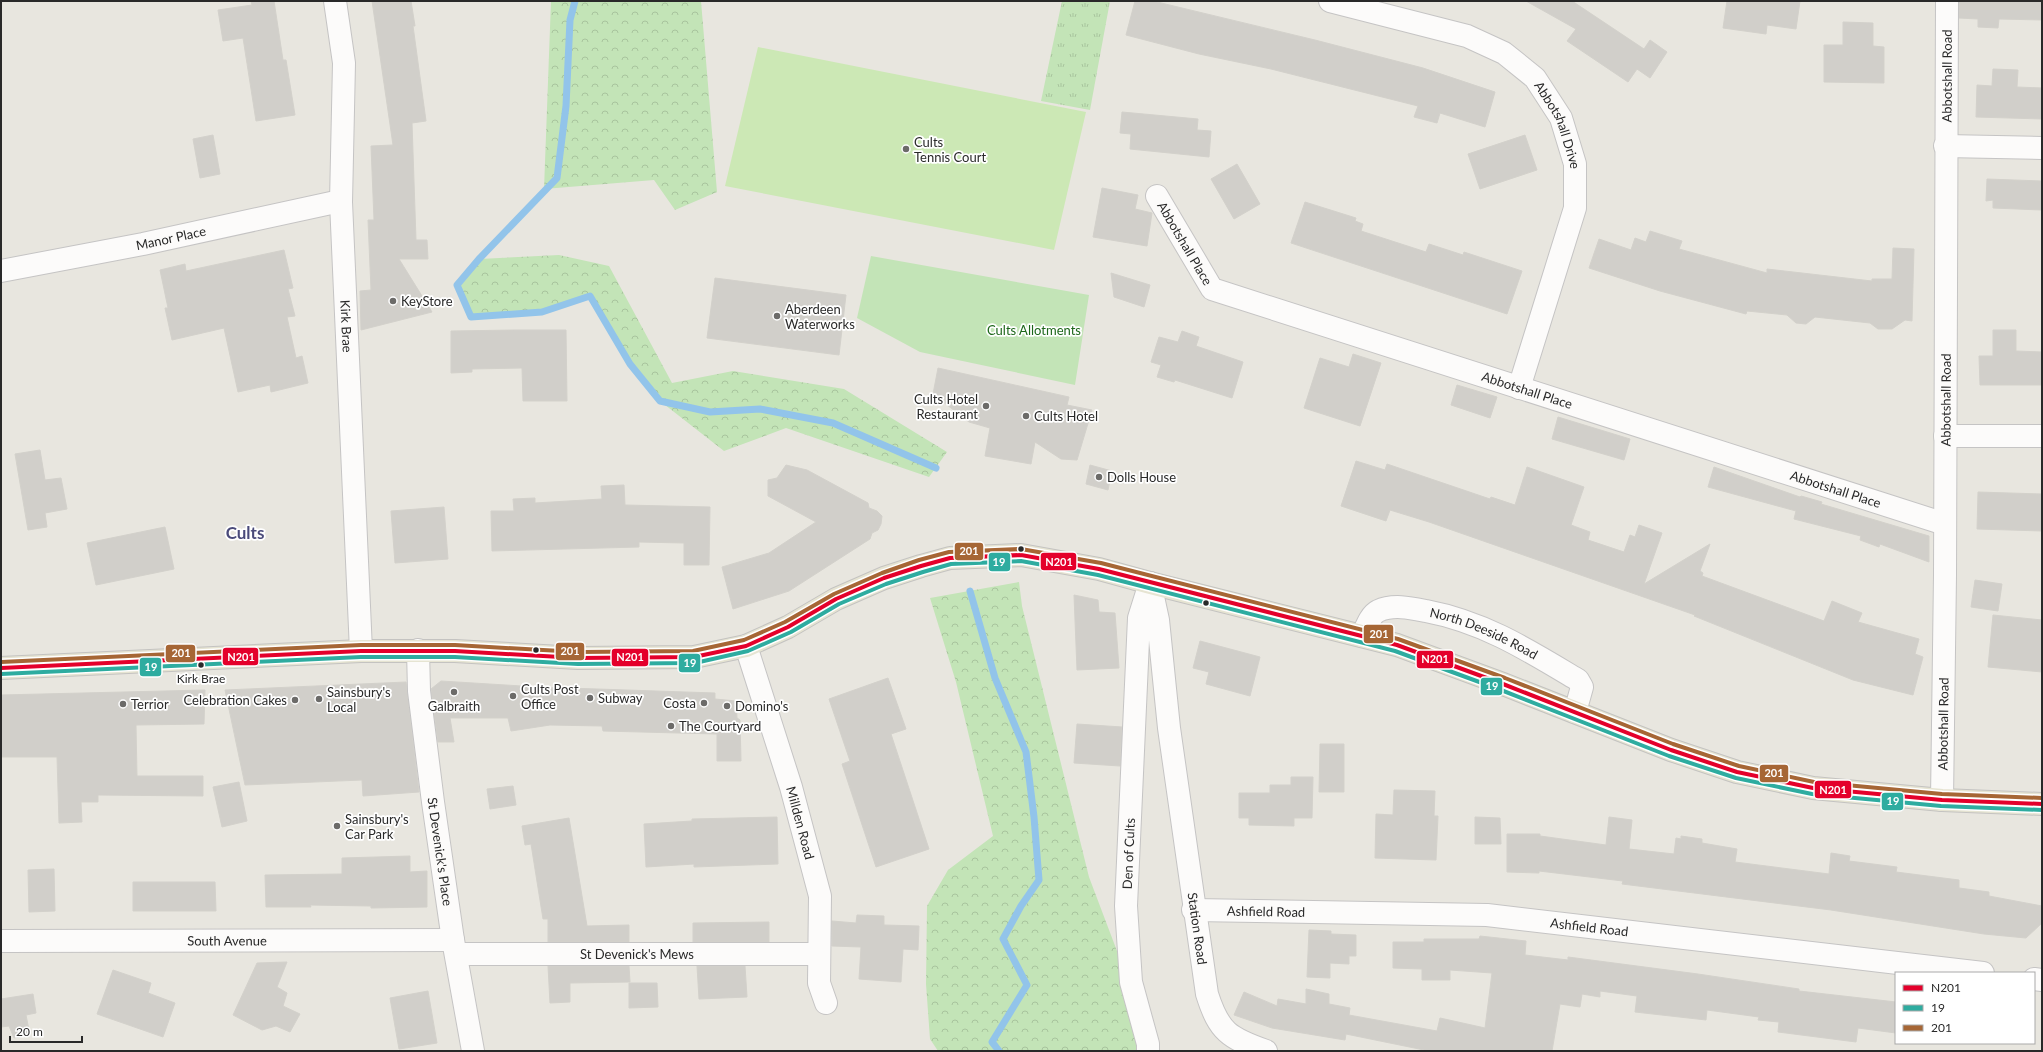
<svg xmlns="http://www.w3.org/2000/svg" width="2043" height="1052" font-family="Lato,sans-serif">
  <defs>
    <pattern id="grass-tufts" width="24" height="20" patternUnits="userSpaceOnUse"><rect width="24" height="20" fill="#c3e4b7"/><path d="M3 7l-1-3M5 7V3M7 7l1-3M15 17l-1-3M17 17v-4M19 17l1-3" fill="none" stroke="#a8c49d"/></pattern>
    <pattern id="forest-crowns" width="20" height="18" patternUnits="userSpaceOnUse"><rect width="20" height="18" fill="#c3e4b7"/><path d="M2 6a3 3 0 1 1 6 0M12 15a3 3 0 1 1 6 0" fill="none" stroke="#a8c49d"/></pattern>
  </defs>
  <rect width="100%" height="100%" fill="#e8e6df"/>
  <path fill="url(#grass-tufts)" d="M1062 1H1110L1090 110 1041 101Z"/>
  <g fill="url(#forest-crowns)">
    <path d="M551 1H701L717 192 675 210 654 180 544 189Z"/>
    <path d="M559 255 609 266 672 383 733 371 844 389 947 452 929 477 786 428 724 451 660 401 630 364 590 296 542 312 471 317 457 285 479 259Z"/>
    <path d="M1019 582 1022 606 1089 877 1117 951 1139 1051H938L930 1039 926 984 927 906 948 870 993 836 956 682 930 598Z"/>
  </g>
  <path fill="#c3e4b7" d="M871 256 1089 295 1075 385 920 352 857 318Z"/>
  <path fill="#cce8b5" d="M758 47 1086 112 1054 250 725 186Z"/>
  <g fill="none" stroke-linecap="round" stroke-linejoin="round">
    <g stroke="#92c4ea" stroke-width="7">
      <path d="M575 1 570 20 566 106 557 178 479 259 457 285 471 317 542 312 590 296 630 364 660 401 710 412 760 409 833 423 936 468"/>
      <path d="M970 591 995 678 1026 752 1034 817 1039 880 1021 906 1003 939 1027 985 992 1042 999 1051"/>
    </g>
  </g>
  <g fill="#d1cfca" stroke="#d3d1cb">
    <path d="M251 1H274L283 60H286L295 115 256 121 243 38 223 41 218 10 252 5Z"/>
    <path d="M372 1H411L415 26H413L426 121 412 123 416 240H427L428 259H399L432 312 361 330 360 291 371 290 368 220H374L371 146 393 145Z"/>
    <path d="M1135 1H1153L1315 40 1423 68 1495 92 1485 127 1440 113 1437 123 1414 117 1418 106 1271 69 1199 54 1126 35Z"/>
    <path d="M1526 1H1572L1644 49 1650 40 1667 52 1650 78 1637 69 1628 82 1567 41 1576 29Z"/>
    <path d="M1727 1H1800L1796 29 1767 25 1766 34 1723 28Z"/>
    <path d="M1959 1H2042V20L1999 19 1998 28 1978 27V19L1959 18Z"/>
    <path d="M1843 22 1873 23V46L1884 47V83L1824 82V45H1843Z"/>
    <path d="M1993 69 2018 70 2017 87 2042 88V119L1976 117 1977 85 1992 86Z"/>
    <path d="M1122 112 1198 119 1197 130 1211 131 1209 157 1130 149 1131 134 1120 133Z"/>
    <path d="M213 135 220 174 200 178 193 139Z"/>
    <path d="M1525 135 1537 170 1480 189 1468 154Z"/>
    <path d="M1237 164 1260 204 1234 219 1211 179Z"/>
    <path d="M1987 179 2042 181 2041 210 1993 208V200L1986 201Z"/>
    <path d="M1102 188 1138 195 1135 209 1152 213 1147 246 1093 237Z"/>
    <path d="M1305 202 1356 218 1355 221 1363 224 1361 231 1426 252 1429 244 1463 255 1464 252 1522 271 1507 314 1291 243Z"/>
    <path d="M1650 231 1682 241 1679 249 1767 273V269L1872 281V279H1892L1893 248 1914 249 1912 321 1905 320 1892 329H1878L1870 323 1815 317 1806 324 1796 323 1787 315 1747 311 1746 314 1660 291 1589 268 1599 239 1631 250 1635 238 1646 242Z"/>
    <path d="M284 250 293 288 288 289 295 316 287 317 296 358 302 356 308 383 271 392 270 385 238 392 224 328 172 340 165 308H168L160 270 185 264 186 271Z"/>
    <path d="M1111 273 1150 285 1144 307 1114 297Z"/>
    <path d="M715 278 846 295 839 355 707 338Z"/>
    <path d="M514 330H566L567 401H523L522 368 472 369V372L451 373V331Z"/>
    <path d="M1993 330H2016V351L2042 352V385H1980L1979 356H1993Z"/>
    <path d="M1182 331 1199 337 1196 346 1243 362 1232 398 1175 380 1174 382 1157 377 1161 365 1151 362 1159 337 1178 342Z"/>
    <path d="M1353 354 1381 363 1360 426 1304 408 1320 358 1349 367Z"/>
    <path d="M938 368 1069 397 1067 405 1092 410 1077 460 1061 459 1035 442 1031 464 985 456 990 428 969 422 933 394Z"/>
    <path d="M1457 385 1497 397 1490 418 1451 405Z"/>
    <path d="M1558 417 1630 439 1624 460 1552 439Z"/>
    <path d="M40 450 45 480 61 478 67 509 45 513 47 527 28 530 15 454Z"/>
    <path d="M1356 461 1385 470 1387 464 1490 499 1491 497 1515 505 1527 467 1584 487 1571 525 1590 532 1588 540 1624 552 1630 535 1635 537 1639 525 1662 533 1644 584 1710 544 1700 571 1703 573 1702 576 1824 621 1832 601 1862 613 1858 622 1919 639 1915 654 1923 657 1913 695 1853 680 1694 616 1695 615 1429 522 1390 510 1386 521 1341 506Z"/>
    <path d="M786 465 807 470 868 503 869 508 877 511 882 516 881 524 878 530 872 533 870 539 789 591 733 609 722 567 769 553 816 522 768 496V480L777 478Z"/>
    <path d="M1090 465 1112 471 1108 490 1086 484Z"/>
    <path d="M1714 467 1800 497 1801 496 1822 502 1821 504 1929 536V562L1880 544 1879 547 1860 540 1861 536 1794 519 1796 511 1708 487Z"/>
    <path d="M624 485 625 505 710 507 709 565H684V543L639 542V547L492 551 491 511H514L513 499 535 498V503L602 499 601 486Z"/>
    <path d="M1978 492 2042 494V531L1977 529Z"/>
    <path d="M444 507 448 559 395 563 391 511Z"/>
    <path d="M165 527 174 569 96 585 87 543Z"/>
    <path d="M1975 580 2002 584 1998 611 1971 607Z"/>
    <path d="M1074 595 1098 600 1099 612 1115 613 1119 668 1077 670Z"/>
    <path d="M1993 615 2042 620V672L1988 667Z"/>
    <path d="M1200 641 1260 657 1250 696 1206 684 1209 672 1193 668Z"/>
    <path d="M888 678 906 729 891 734 929 849 876 867 842 764 850 761 829 699Z"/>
    <path d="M441 681 538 687 715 693V699L736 701 737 718 740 720 741 761H717V734L603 731 602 726 550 725 511 731 508 718H450L454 742H438L431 689Z"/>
    <path d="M406 682 419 792 363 796 362 780 245 785 225 690Z"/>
    <path d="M205 690 204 724 136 725 137 776H203V796L98 795V802H81L82 822 59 823 57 757H1V695Z"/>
    <path d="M1077 724 1122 727 1120 766 1074 763Z"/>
    <path d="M1320 744H1344V792H1319Z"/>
    <path d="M1291 777H1313L1312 818H1294V826L1249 825V818H1239V793H1270V785H1291Z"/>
    <path d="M239 782 247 821 222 827 213 787Z"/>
    <path d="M513 786 516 805 490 809 487 789Z"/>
    <path d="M1394 790 1435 791 1434 816H1438L1436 860 1375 858 1376 814 1393 815Z"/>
    <path d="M777 817 778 864 694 867V864L646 867 644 824 692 821V819Z"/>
    <path d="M1475 817 1500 818 1501 844H1475Z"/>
    <path d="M1609 817 1632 820 1629 849 1674 854 1676 838 1681 839V836L1702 839V843L1737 849 1735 862 1829 874 1831 853 1850 856 1849 861 1897 867 1896 872 1959 880V888L1989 892V896L2042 906V923L2026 938 1984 934 1831 910 1622 884 1623 881 1539 871V873L1507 872V834H1540V836L1606 845Z"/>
    <path d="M569 818 587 926 629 925V942H548V919H543L531 844 525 845 522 826Z"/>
    <path d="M410 856V872L427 871V907L371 908V906L310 905 311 907H266L265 875 342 874V858Z"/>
    <path d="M54 869 55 911 29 912 28 870Z"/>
    <path d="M133 882H215L216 911H133Z"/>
    <path d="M857 915 884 916V925L919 926 918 950 903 949 901 982 859 979 861 947 832 946V921L856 923Z"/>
    <path d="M769 922V942H693V923Z"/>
    <path d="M1309 930 1331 931V934L1356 935V956H1349V964L1330 963V978L1307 977Z"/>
    <path d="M1480 936 1526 941 1525 955 1568 960V957L1698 974 1799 989V991L1896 1002V1033L1858 1028 1856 1042 1778 1032 1779 1022 1758 1020 1759 1017 1707 1010 1706 1020 1635 1012 1637 996 1600 991V997L1582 994 1580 1007 1560 1004 1552 1051H1429L1346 1034 1345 1040 1272 1028 1234 1015 1244 992 1277 1006 1278 999 1306 1004V989L1329 994V1004L1350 1008 1349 1015 1437 1031 1440 1018 1485 1028 1492 973 1450 970V980H1422V969L1393 968V942H1424V939H1479Z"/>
    <path d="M287 962 277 987 287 993 283 1006 300 1014 290 1032 276 1026 262 1030 233 1015 257 963Z"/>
    <path d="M548 966H629L630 982 570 983V1002L550 1003Z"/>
    <path d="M697 966H745L747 997 699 999Z"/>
    <path d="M113 970 151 983 148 993 175 1003 163 1037 97 1014Z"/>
    <path d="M629 983H657L658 1007 629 1008Z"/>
    <path d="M428 991 437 1043 399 1049 390 998Z"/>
    <path d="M33 994 36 1013 26 1015 30 1035 14 1038 9 1026 1 1027V999Z"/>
  </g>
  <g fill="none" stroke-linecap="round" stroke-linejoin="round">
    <defs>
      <g id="minor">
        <path id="s1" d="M1330 1 1467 36 1504 53 1535 78 1561 118 1575 164V208L1519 388"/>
        <path d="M1945 146 2042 148"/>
        <path id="s2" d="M1157 196 1212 289 1945 524"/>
        <path id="s3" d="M1 271 143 244 331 203 341 202"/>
        <path d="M1945 436H2042"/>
        <path id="s4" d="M1150 583 1158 620 1169 728 1207 994C1219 1032 1229 1038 1266 1051"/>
        <path id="s5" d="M1362 636C1366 628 1370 615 1378 611 1393 604 1411 608 1426 611 1484 622 1528 650 1578 680L1582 687 1575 712"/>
        <path id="s6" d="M746 646 791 787 820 896 819 983 826 1003"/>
        <path id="s7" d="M1942 800 1945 575 1947 1"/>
        <path id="s8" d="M1193 910 1487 915 1983 973"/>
        <path id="s9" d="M1 941 453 940"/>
        <path id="s10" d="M456 954H818"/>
        <path d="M2034 979 2042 980"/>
        <path id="s11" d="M1148 1051V1044L1131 982 1126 906 1139 618 1150 583"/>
      </g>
      <g id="tertiary">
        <path id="s12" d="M335 1 344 63 341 202 361 651"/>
        <path id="s13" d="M418 650 419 691 433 802 453 940 473 1051"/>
      </g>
      <path id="primary" d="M1 668 361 651H455L578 658 694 657 746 646 788 627 836 599 884 578 921 566 950 558 1021 555 1099 569 1150 583 1397 645 1503 684 1671 750 1737 772 1813 788 1942 800 2042 804"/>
    </defs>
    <use href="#minor" stroke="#c5c4c4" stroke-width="24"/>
    <use href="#tertiary" stroke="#c5c4c4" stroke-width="24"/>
    <use href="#primary" stroke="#c4c3c1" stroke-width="24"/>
    <use href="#minor" stroke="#fcfbfa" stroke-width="22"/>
    <use href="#tertiary" stroke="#fcfbfa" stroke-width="22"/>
    <use href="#primary" stroke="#e6e4d2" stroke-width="22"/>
    <defs>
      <path id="bus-1" d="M1 668 361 651H455L578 658 694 657 746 646 788 627 836 599 884 578 921 566 950 558 1021 555 1099 569 1397 645 1503 684 1671 750 1737 772 1813 788 1942 800 2042 804"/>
      <path id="bus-2" d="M1 674 361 657H455L578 664 695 663 748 651 791 632 839 604 886 584 923 572 951 564 1021 561 1098 575 1395 651 1501 690 1669 756 1736 778 1812 794 1941 806 2042 810"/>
      <path id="bus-3" d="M1 662 361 645H455L578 652 693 651 744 640 785 622 834 594 882 573 919 560 949 552 1021 549 1101 563 1398 639 1505 678 1673 744 1739 766 1814 782 1942 794 2042 798"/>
    </defs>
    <use href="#bus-1" stroke="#fff" stroke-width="7"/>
    <use href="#bus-2" stroke="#fff" stroke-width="7"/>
    <use href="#bus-3" stroke="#fff" stroke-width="7"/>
    <use href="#bus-1" stroke="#e4002b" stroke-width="4"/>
    <use href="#bus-2" stroke="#2eaca0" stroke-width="4"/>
    <use href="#bus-3" stroke="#a66635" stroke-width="4"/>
  </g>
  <g fill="#6c6b69" stroke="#fff" stroke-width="1.5">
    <circle cx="906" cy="149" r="4"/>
    <circle cx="393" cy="301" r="4"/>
    <circle cx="777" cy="316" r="4"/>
    <circle cx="986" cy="406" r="4"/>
    <circle cx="1026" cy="416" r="4"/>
    <circle cx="1099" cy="477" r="4"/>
    <circle cx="454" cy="692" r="4"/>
    <circle cx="513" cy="696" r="4"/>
    <circle cx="590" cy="698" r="4"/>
    <circle cx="319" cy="699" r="4"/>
    <circle cx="295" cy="700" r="4"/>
    <circle cx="704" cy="703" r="4"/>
    <circle cx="123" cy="704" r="4"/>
    <circle cx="727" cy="706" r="4"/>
    <circle cx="671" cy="726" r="4"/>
    <circle cx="337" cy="826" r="4"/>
  </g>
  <g fill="#292929" stroke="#fff" stroke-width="1.5">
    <circle cx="1021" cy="549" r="3.5"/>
    <circle cx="1206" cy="603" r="3.5"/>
    <circle cx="536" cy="650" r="3.5"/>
    <circle cx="201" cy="665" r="3.5"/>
  </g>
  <g text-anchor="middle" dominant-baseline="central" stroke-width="3.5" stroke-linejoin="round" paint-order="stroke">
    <g font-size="12" fill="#292929" stroke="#fff">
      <text x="201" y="678">Kirk Brae</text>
    </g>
    <g font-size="13" fill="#292929" stroke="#fff">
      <text stroke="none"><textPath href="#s7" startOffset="724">Abbotshall Road</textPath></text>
      <text stroke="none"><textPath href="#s1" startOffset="275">Abbotshall Drive</textPath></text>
      <text stroke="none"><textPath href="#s3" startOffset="173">Manor Place</textPath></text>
      <text stroke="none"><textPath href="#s2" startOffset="55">Abbotshall Place</textPath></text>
      <text stroke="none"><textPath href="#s12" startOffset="326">Kirk Brae</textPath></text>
      <text stroke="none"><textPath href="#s2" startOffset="439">Abbotshall Place</textPath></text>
      <text stroke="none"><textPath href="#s7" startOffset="400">Abbotshall Road</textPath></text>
      <text stroke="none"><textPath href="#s2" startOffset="763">Abbotshall Place</textPath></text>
      <text stroke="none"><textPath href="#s5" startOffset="141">North Deeside Road</textPath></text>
      <text stroke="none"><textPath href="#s7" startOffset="76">Abbotshall Road</textPath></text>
      <text stroke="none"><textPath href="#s6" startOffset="185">Millden Road</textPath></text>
      <text stroke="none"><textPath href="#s13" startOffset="203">St Devenick's Place</textPath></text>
      <text stroke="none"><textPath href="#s11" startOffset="200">Den of Cults</textPath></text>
      <text stroke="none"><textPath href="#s8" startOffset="73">Ashfield Road</textPath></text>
      <text stroke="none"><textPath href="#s8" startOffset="397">Ashfield Road</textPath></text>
      <text stroke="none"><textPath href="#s4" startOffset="349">Station Road</textPath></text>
      <text stroke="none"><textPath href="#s9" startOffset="226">South Avenue</textPath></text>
      <text stroke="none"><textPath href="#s10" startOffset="181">St Devenick's Mews</textPath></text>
    </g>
    <g font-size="13" fill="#292929" stroke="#fff" text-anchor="start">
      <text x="914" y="142">Cults<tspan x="914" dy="15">Tennis Court</tspan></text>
      <text x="401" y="301">KeyStore</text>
      <text x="785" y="309">Aberdeen<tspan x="785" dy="15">Waterworks</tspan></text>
      <text x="978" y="399" text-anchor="end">Cults Hotel<tspan x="978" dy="15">Restaurant</tspan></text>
      <text x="1034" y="416">Cults Hotel</text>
      <text x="1107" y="477">Dolls House</text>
      <text x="521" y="689">Cults Post<tspan x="521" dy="15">Office</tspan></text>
      <text x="327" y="692">Sainsbury's<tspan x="327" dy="15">Local</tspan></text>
      <text x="598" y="698">Subway</text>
      <text x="287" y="700" text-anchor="end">Celebration Cakes</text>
      <text x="696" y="703" text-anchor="end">Costa</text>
      <text x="131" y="704">Terrior</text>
      <text x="454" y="706" text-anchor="middle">Galbraith</text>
      <text x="735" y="706">Domino's</text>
      <text x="679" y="726">The Courtyard</text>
      <text x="345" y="819">Sainsbury's<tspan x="345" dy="15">Car Park</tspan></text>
    </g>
    <g font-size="13" fill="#1c6619" stroke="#fff">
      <text x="1034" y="330">Cults Allotments</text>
    </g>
    <g font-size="17" font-weight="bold" fill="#4a4a7a" stroke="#fff">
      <text x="245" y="532">Cults</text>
    </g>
  </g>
  <g stroke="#fff" stroke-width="1.5">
    <rect x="954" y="542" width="30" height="19" rx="4" fill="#a66635"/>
    <rect x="1040" y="552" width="37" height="19" rx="4" fill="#e4002b"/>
    <rect x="988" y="552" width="23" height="20" rx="4" fill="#2eaca0"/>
    <rect x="1363" y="624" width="31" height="20" rx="4" fill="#a66635"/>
    <rect x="555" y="642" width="30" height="19" rx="4" fill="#a66635"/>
    <rect x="165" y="644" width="31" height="19" rx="4" fill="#a66635"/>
    <rect x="222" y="647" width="37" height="19" rx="4" fill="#e4002b"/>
    <rect x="611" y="648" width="38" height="19" rx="4" fill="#e4002b"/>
    <rect x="1416" y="650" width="38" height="19" rx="4" fill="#e4002b"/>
    <rect x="678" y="653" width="23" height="20" rx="4" fill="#2eaca0"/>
    <rect x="139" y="657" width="23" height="20" rx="4" fill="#2eaca0"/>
    <rect x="1480" y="677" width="23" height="19" rx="4" fill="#2eaca0"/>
    <rect x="1759" y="764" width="30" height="19" rx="4" fill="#a66635"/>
    <rect x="1814" y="780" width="38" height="19" rx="4" fill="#e4002b"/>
    <rect x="1881" y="792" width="23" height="19" rx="4" fill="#2eaca0"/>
  </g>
  <g font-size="11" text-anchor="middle" font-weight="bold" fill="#fff">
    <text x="969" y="555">201</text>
    <text x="1059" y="566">N201</text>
    <text x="999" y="566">19</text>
    <text x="1379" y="638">201</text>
    <text x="570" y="655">201</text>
    <text x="181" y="657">201</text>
    <text x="241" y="661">N201</text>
    <text x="630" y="661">N201</text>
    <text x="1435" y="663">N201</text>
    <text x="690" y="667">19</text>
    <text x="151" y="671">19</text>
    <text x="1492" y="690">19</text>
    <text x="1774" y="777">201</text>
    <text x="1833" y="794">N201</text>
    <text x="1893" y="805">19</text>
  </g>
  <rect width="2043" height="1052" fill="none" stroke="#292929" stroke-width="4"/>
  <rect x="1895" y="972" width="140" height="72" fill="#ffffff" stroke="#a9a9a9"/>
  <rect x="1903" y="985" width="20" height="6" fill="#e4002b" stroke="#a9a9a9"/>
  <text x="1931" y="992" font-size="12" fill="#292929">N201</text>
  <rect x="1903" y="1005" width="20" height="6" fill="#2eaca0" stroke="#a9a9a9"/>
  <text x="1931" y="1012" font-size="12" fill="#292929">19</text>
  <rect x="1903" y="1025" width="20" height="6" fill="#a66635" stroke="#a9a9a9"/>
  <text x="1931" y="1032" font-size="12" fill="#292929">201</text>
  <path d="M10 1036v6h72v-6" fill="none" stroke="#292929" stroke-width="2"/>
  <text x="16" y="1036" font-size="12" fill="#292929" stroke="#ffffff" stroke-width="3" paint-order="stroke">20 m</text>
</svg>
